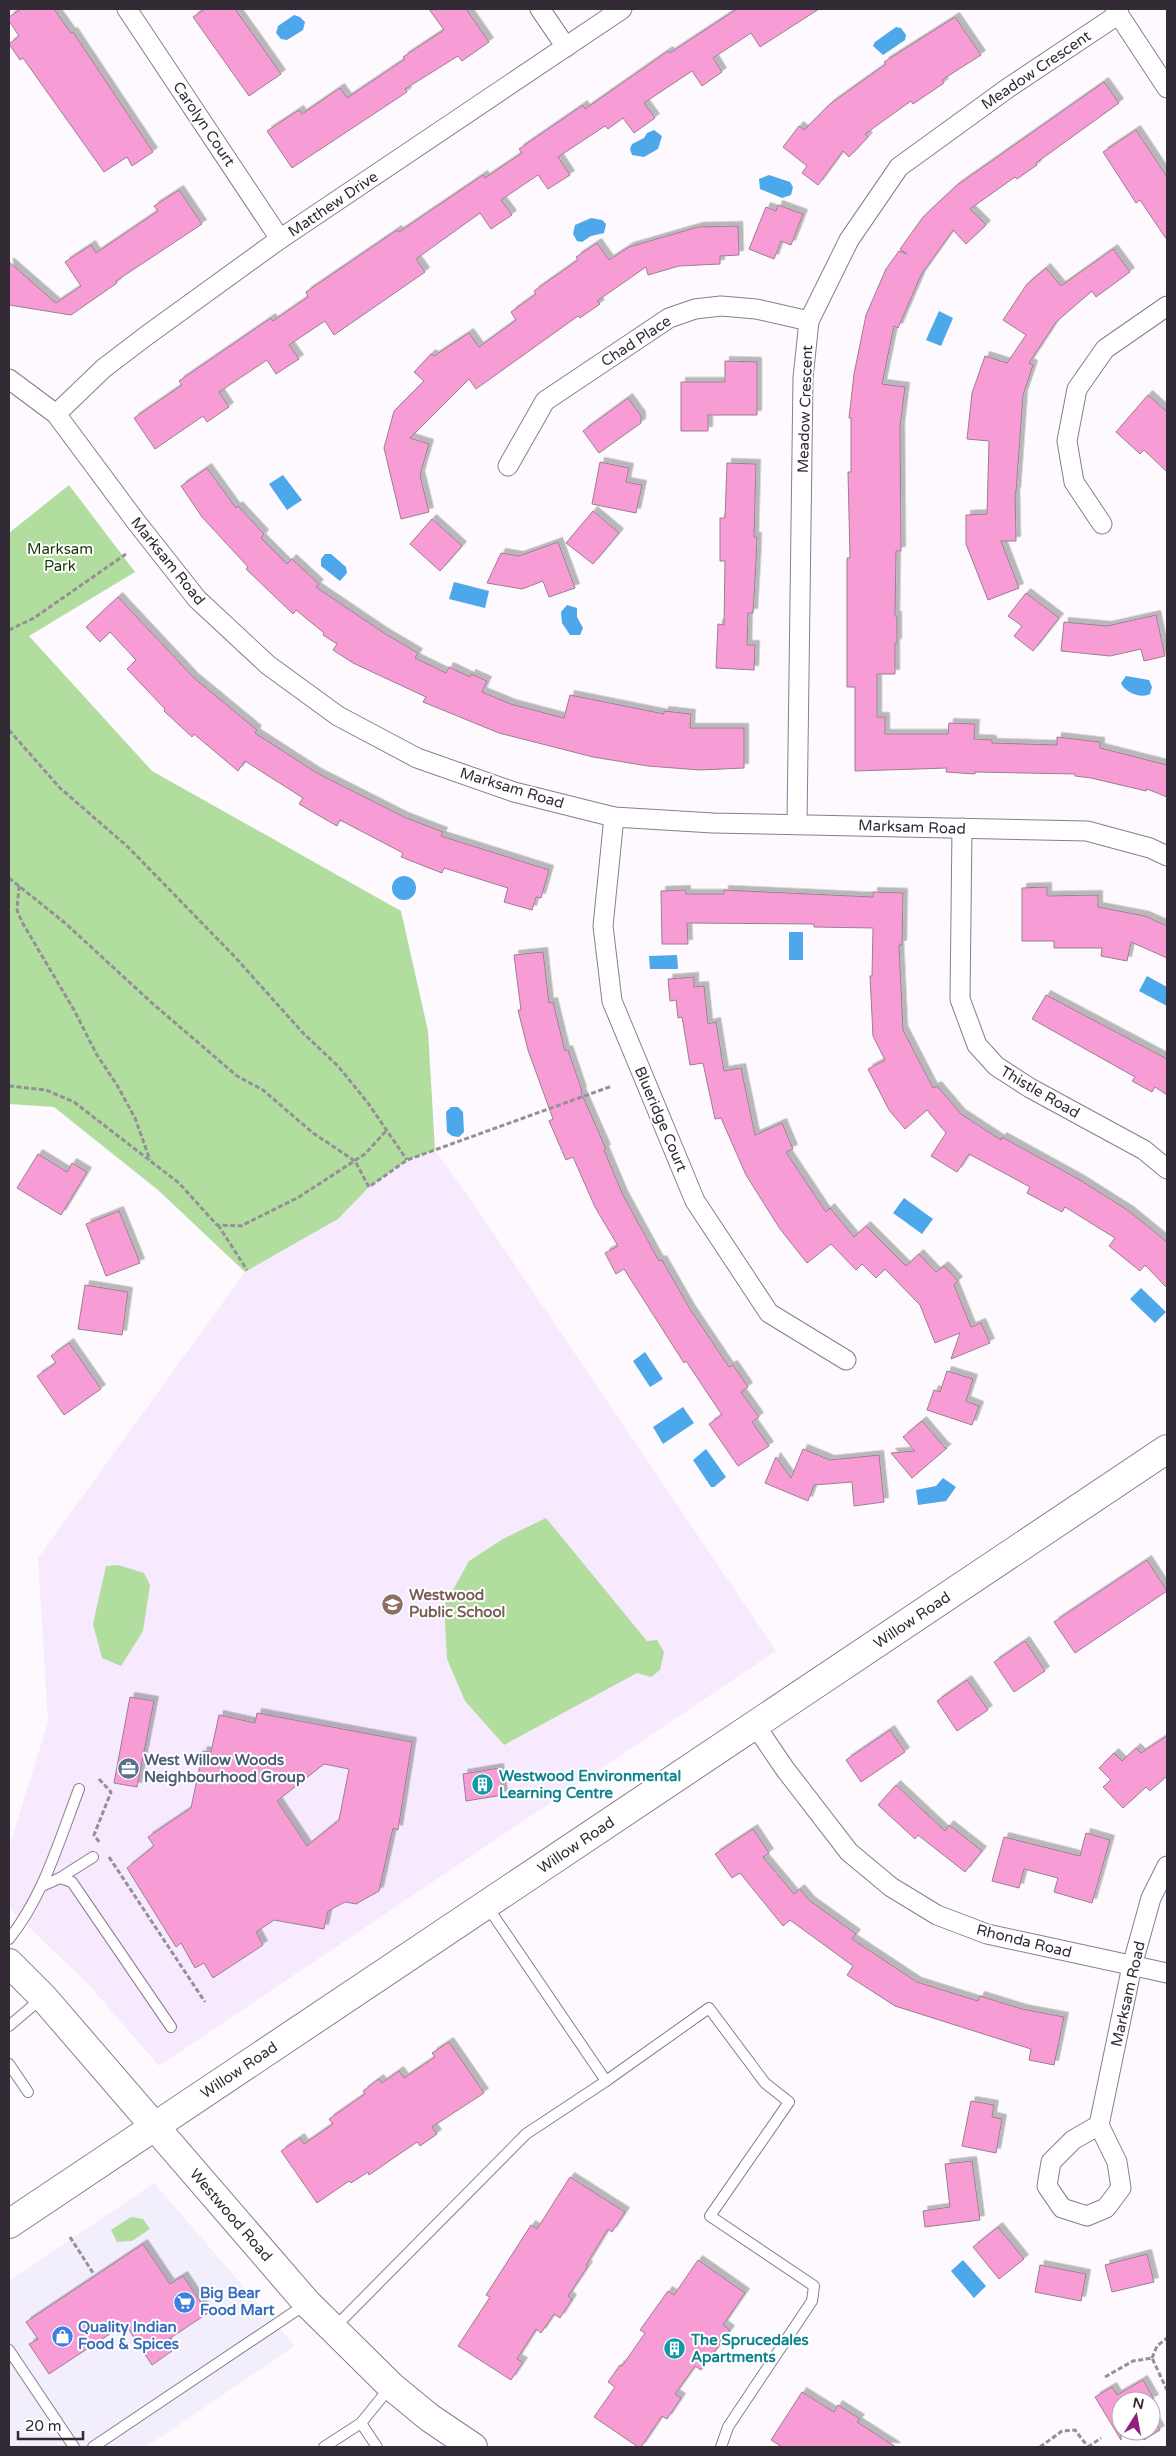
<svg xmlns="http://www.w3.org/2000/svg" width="1176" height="2456" font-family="'Varela Round',sans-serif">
  <defs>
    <filter id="shadow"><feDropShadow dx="4.5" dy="-4.5" stdDeviation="0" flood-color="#0004"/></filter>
  </defs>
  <rect width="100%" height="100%" fill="#fdf9fe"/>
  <path fill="#f2eefc" d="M154 2183 295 2346 146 2447H9V2281Z"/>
  <path fill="#f7eafe" d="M435 1150 475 1206 776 1651 159 2066 89 1985 9 1908V1848L48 1722 38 1558 245 1272 338 1219 369 1187 407 1160Z"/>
  <g fill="#b1dd9f">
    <path d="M69 485 135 572 29 636 152 771 401 911 428 1031 435 1150 407 1160 369 1187 338 1219 245 1272 158 1190 54 1107 9 1104V533Z"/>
    <path d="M546 1518 647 1641 657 1640 664 1652 660 1670 651 1677 637 1673 504 1745 465 1701 447 1659 444 1606 469 1561 503 1539Z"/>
    <path d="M118 1565 144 1573 150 1585 143 1631 121 1666 102 1658 93 1624 106 1566Z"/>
    <path d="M131 2217 143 2219 150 2229 132 2241 117 2242 111 2230Z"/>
  </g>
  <g fill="#4ca8ea">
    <path d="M294 15 300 17 305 22 303 30 287 40 281 39 276 33 278 26Z"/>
    <path d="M896 27 901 28 906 35 905 40 883 55 873 46 875 42Z"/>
    <path d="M654 130 662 136 658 149 644 157 632 155 630 149 632 144 644 138 647 133Z"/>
    <path d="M769 175 790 182 793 187 791 195 782 198 760 189 759 179Z"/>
    <path d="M591 218 602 220 606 224 604 233 591 236 582 242 577 241 573 234 575 225Z"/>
    <path d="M939 311 953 318 941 346 926 340Z"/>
    <path d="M283 475 302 500 287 510 269 484Z"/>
    <path d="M325 554H331L346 567 347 573 340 581 321 566V559Z"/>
    <path d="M454 582 489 591 485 608 449 599Z"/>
    <path d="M567 605 577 608V617L583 628 580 635H570L562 623 561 612Z"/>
    <path d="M1126 676 1149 680 1152 687 1150 694C1141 699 1124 692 1121 683Z"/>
    <circle cx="404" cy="888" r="12"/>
    <rect x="789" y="932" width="14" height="28"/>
    <path d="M677 955 678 969H650L649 956Z"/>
    <path d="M1147 976 1167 987V1006L1139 991Z"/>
    <path d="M451 1107H458L463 1112 464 1132 459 1137 452 1136 447 1132 446 1112Z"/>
    <path d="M904 1198 933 1219 922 1234 893 1213Z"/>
    <path d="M1141 1288 1166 1312 1155 1323 1130 1299Z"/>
    <path d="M645 1352 663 1379 650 1387 633 1361Z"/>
    <path d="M683 1407 694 1423 663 1444 653 1427Z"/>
    <path d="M706 1449 726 1477 714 1487H711L693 1460Z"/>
    <path d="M943 1478 956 1487 946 1501 918 1505 916 1490 936 1486Z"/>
    <path d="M963 2260 986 2286 974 2298 951 2271Z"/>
  </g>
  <g fill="#f89cd6" stroke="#9a7f8f" fill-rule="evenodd" filter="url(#shadow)">
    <path d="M21 9H54L71 33 73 32 153 152 132 166 127 157 104 172 23 58 20 60 9 44 19 36 9 21V17Z"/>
    <path d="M205 9H235L281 74 249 96 193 17Z"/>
    <path d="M429 9H466L489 42 462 61 458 56 405 89 407 92 292 168 267 131 299 110 302 114 340 88 347 98 405 59 403 57 444 30Z"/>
    <path d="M737 9H819L760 47 751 33 713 58 722 72 702 86 692 71 644 103 655 118 634 133 623 118 608 129 605 126 558 157 570 175 548 189 538 175 501 200 512 215 491 229 480 213 416 259 425 272 334 335 325 321 289 345 299 359 276 374 267 360 219 392 229 407 207 422 203 416 155 449 134 418 182 385 179 381 271 318 273 321 308 297 306 292 397 230 399 232 483 175 485 178 522 153 519 149 583 105 585 109 668 51 670 53Z"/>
    <path d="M955 17 981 55 942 80 944 83 913 104 911 101 865 134 868 137 849 157 843 151 818 185 802 173 807 166 783 147 799 126 804 130 830 104 886 64 884 62Z"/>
    <path d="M1104 82 1119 103 1036 163 1037 165 1017 179 1015 177 970 209 986 225 966 244 953 230 921 275 898 328 894 326 882 384 905 387 900 427 901 551H896L895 616H897V643H895V674H877V717H885V734H948L949 723 975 724 974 739 992 740V743L1057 745V737L1100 742V748L1167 765V797L1147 789 1146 791 1091 778 1075 776V774L975 772V774L946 772 947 768 855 771V687H847V558H850L848 472H851V418H849L854 374 866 315 886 269 899 251 907 254 900 249 923 217 956 186Z"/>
    <path d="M1136 130 1167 177V240L1140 200 1136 203 1103 152Z"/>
    <path d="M179 190 202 224 116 281 117 283 71 315 9 305V262L56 303 81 286 65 262 91 245 96 253 158 211 154 206Z"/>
    <path d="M778 205 803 214 791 245 781 241 774 259 749 249 766 207 776 211Z"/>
    <path d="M738 226 739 255 720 256V264L679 266 648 275 646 267 597 301 600 304 580 318 578 316 476 389 469 379 410 438 429 444 420 475 429 512 401 519 384 448 394 411 424 381 414 372 431 354 434 356 469 333 479 347 516 320 511 312 536 294 534 291 578 260 576 257 597 243 609 260 629 247 698 227Z"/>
    <path d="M1113 249 1130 272 1096 297 1092 291 1056 322 1029 363 1033 365 1023 395 1016 492H1015L1016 541H1001L1019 588 988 600 966 544V515L987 514 989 441 967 439 972 393 985 356 1007 363 1026 335 1003 320 1027 284 1046 268 1061 286Z"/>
    <path d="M725 361 757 362V415H708V431H681V382H725Z"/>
    <path d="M1148 395 1167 412V472L1144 450 1140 454 1116 432Z"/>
    <path d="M628 398 641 416V423L599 453 583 431Z"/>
    <path d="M600 462 629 468 626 482 642 485 636 513 592 504Z"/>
    <path d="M727 463 756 464 754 537H757L756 562 753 613H748L747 645H755L754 670 716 668 718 624 724 625 725 561H720V518H725Z"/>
    <path d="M207 468 236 508 238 506 264 534 261 538 287 564 292 559 319 584 316 587 384 633 418 653 415 658 446 673 449 667 470 677 471 674 487 681 482 692 511 704 564 718 570 695 664 714V711L691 714 690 728H744V768L700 770 648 766 593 757 499 733 423 702 426 697 353 663 333 650 337 644 323 635 324 633 296 610 293 614 246 569 248 567 202 517 181 486Z"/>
    <path d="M593 511 619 533 593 564 566 543Z"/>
    <path d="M432 519 462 546 440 571 410 544Z"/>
    <path d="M558 542 575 588 549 597 543 581 522 589 487 583 501 553 519 556Z"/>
    <path d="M1026 593 1059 618 1033 651 1014 636 1022 626 1008 616Z"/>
    <path d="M118 597 194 678 257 730 255 733 317 773 404 817 443 832 441 836 549 870 541 898 536 897 532 910 504 902 508 888 444 868 442 873 401 857 403 853 340 820 337 826 299 804 303 798 245 761 238 771 194 734 192 737 164 711 165 709 127 669 136 660 110 632 100 642 86 627Z"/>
    <path d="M1156 615 1165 656 1144 661 1141 649 1110 656 1061 651 1064 622 1107 626Z"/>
    <path d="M1047 887V896L1098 895V907L1145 916 1167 926V958L1131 942 1127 961 1101 956 1102 948H1054V941H1022V888Z"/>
    <path d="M686 890V894H724V890L873 897V892L903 893 902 945H899L903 1030 933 1088 937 1086 961 1114 1001 1140 1002 1137 1080 1180 1129 1211 1167 1242V1288L1145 1265 1140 1271 1109 1246 1115 1238 1065 1207 1062 1212 1027 1193 1030 1187 969 1154 957 1172 931 1156 946 1133 927 1110 905 1129 889 1110 868 1069 885 1060 873 1036 870 976H872L873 928 814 927V924L687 923 688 944H662L661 891Z"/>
    <path d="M543 952 549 1003 553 1002 565 1051 568 1050 582 1091 581 1092 606 1149 604 1150 623 1195 659 1261 662 1260 690 1309 729 1367 733 1365 748 1387 741 1392 759 1417 752 1422 769 1446 738 1466 709 1424 722 1415 686 1361 684 1363 624 1269 616 1274 605 1253 618 1246 595 1207 573 1157 566 1160 549 1121 553 1119 528 1050 518 1010H521L514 955Z"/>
    <path d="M694 977V987L704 986 708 1024 716 1022 724 1071 741 1068 755 1135 782 1123 793 1149 786 1152 826 1212 830 1208 854 1237 866 1226 906 1266 919 1254 936 1272 944 1266 958 1281 954 1285 971 1327 981 1323 990 1343 951 1359 960 1333 935 1343 920 1305 885 1269 876 1278 862 1264 856 1270 831 1244 807 1263 780 1229 746 1175 721 1118 715 1119 703 1063 690 1065 682 1017 678 1018 676 1000 670 1001 668 979Z"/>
    <path d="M1046 995 1167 1059V1095L1155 1087 1152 1092 1132 1081 1135 1077 1032 1019Z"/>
    <path d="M38 1154 67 1172 72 1163 87 1172 61 1215 17 1188Z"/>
    <path d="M119 1211 140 1263 106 1276 86 1224Z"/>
    <path d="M85 1285 128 1292 122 1335 78 1329Z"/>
    <path d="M69 1343 101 1389 64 1415 37 1376 56 1363 51 1356Z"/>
    <path d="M947 1371 973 1379 966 1401 979 1406 972 1425 927 1410 934 1390 940 1392Z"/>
    <path d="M922 1421 945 1448H947L912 1478 891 1453 915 1451 903 1437Z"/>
    <path d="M803 1449 830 1460 879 1455 884 1502 854 1506 852 1482 814 1485 808 1501 765 1483 776 1457 791 1478Z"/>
    <path d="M1147 1560 1167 1591 1075 1653 1054 1622Z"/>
    <path d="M1025 1641 1045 1671 1014 1692 994 1662Z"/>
    <path d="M967 1680 988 1710 957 1731 937 1701Z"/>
    <path d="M130 1697 154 1701 137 1787 114 1783Z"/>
    <path d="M257 1713 412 1742 398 1830 393 1828 379 1891 356 1904 345 1902 328 1911 324 1929 274 1920 256 1932 263 1945 213 1978 204 1963 195 1968 181 1943 176 1947 127 1868 154 1846 148 1837 191 1808 203 1751 211 1752 219 1715 255 1723ZM324 1764 349 1769 339 1820 307 1846 277 1801Z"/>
    <path d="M890 1730 905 1752 861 1782 846 1760Z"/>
    <path d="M1167 1736V1776L1150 1791 1146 1787 1123 1808 1103 1787 1111 1780 1099 1768 1114 1753 1122 1761 1136 1748 1141 1753Z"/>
    <path d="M499 1768 503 1795 466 1801 463 1774Z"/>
    <path d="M896 1785 945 1831 949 1825 982 1851 965 1872 918 1835 915 1839 878 1805Z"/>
    <path d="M753 1829 769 1853 763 1857 794 1894 800 1889 810 1901 856 1934 852 1939 917 1982 978 2001 980 1996 1022 2009 1064 2017 1054 2065 1029 2060 1031 2049 895 2006 847 1975 853 1966 790 1920 783 1926 740 1873 732 1878 715 1854Z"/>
    <path d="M1086 1833 1110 1840 1092 1903 1054 1892 1058 1878 1024 1869 1019 1888 992 1881 1004 1837 1080 1856Z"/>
    <path d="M449 2042 484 2093 432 2127 437 2134 420 2146 417 2142 369 2175 368 2172 351 2183 349 2181 317 2203 281 2151 300 2138 304 2144 333 2124 329 2119 365 2094 363 2091 379 2079 382 2083 399 2071 404 2078 435 2057 432 2053Z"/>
    <path d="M971 2101 994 2105 992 2117 1002 2119 996 2153 962 2146Z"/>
    <path d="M972 2161 980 2220 925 2227 923 2211 950 2207 945 2164Z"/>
    <path d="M570 2177 625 2212 612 2232 608 2229 586 2265 588 2266 568 2296 572 2299 560 2318 554 2314 541 2333 536 2329 517 2359 523 2362 511 2380 458 2346 490 2297 486 2295 531 2225 537 2229Z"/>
    <path d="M998 2227 1024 2259 999 2279 973 2247Z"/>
    <path d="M143 2244 170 2284 183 2276 208 2313 166 2341 172 2351 152 2365 125 2324 49 2374 29 2344 38 2339 26 2322Z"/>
    <path d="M1147 2254 1154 2282 1112 2292 1105 2265Z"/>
    <path d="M698 2260 745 2293 723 2325 730 2330 701 2370 695 2366 675 2394 681 2398 667 2419 662 2416 641 2447H638L594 2417 615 2387 608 2382 620 2365 622 2366 645 2333 640 2330 668 2291 674 2295Z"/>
    <path d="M1040 2265 1086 2274 1081 2301 1035 2292Z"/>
    <path d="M1143 2380 1154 2399 1150 2401H1121V2440L1095 2397 1112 2387 1117 2395Z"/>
    <path d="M802 2392 834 2412 838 2405 860 2419 857 2422 896 2447H782L771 2440Z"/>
    <path d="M1151 2415 1160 2430 1144 2440 1139 2431H1151Z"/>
  </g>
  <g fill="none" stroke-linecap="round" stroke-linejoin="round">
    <defs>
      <g id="lane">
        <path d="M60 1878 93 1857"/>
        <path d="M42 1886 60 1878 72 1882 171 2027"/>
        <path d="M9 1939C44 1895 59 1841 79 1789"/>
        <path d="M9 2026 42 1998"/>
        <path d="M9 2064 28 2092"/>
        <path d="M606 2081 709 2008 765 2083 789 2102 710 2216 814 2286 812 2301 728 2427 721 2447"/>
        <path d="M333 2329 526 2134 606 2081 487 1906"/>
        <path d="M9 2350 74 2447"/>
        <path d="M361 2423 377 2447"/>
        <path d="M93 2447 306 2304"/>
        <path d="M324 2447 361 2423 391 2386"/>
      </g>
      <g id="street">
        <path d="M127 9 280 239"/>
        <path d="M540 9 566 47"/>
        <path d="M1115 9 1167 88"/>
        <path d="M9 379 56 414 137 523 197 599 268 665 338 716 417 758 514 792 614 817 713 823 1087 831 1150 848 1167 856"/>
        <path d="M56 414 104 368 146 336 280 239 622 9"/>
        <path d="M508 466 545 401 669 318 695 309 721 306 756 309 809 321"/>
        <path d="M1102 524 1074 482 1067 441 1077 389 1105 349 1167 306"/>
        <path d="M614 817 603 926 612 1001 695 1201 769 1313 846 1360"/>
        <path d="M797 823 803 378 809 321 849 240 899 167 1008 88 1119 14"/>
        <path d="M962 828 960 999 977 1045 996 1066 1030 1088 1144 1150 1167 1169"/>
        <path d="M755 1725 785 1769 849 1852 891 1887 937 1915 987 1934 1167 1973"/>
        <path d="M1099 2125 1073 2140 1051 2162 1047 2186 1062 2208 1087 2216 1106 2208 1121 2188 1117 2162 1099 2125 1132 1966 1151 1898 1167 1866"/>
      </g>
      <g id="secondary">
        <path d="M9 1963 43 1997 307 2303 391 2386 430 2418 473 2447"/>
        <path d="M9 2224 1167 1449"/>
      </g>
    </defs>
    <use href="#lane" stroke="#8b7b93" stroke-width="12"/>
    <use href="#street" stroke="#8b7b93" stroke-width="21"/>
    <use href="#secondary" stroke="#8b7b93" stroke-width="30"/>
    <g stroke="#959097" stroke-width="3" stroke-dasharray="5 2.5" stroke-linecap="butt">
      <path d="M9 630 34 618 126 554"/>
      <path d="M9 730 60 788 128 847 234 956 304 1034 338 1066 368 1103 407 1160"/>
      <path d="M9 878 65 923 152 1003 237 1076 263 1090 313 1133 355 1161 369 1187 407 1160 612 1086"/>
      <path d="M19 886 17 910 22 922 74 1010 97 1055 117 1085 135 1118 150 1160"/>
      <path d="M9 1086 46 1090 74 1102 179 1183 217 1225 241 1226 299 1197 365 1154 387 1130"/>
      <path d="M218 1225 247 1270"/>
      <path d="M99 1779 111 1792 94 1835 100 1843"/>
      <path d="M109 1857 205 2002"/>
      <path d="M70 2237 93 2273"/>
      <path d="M1152 2358 1157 2346 1167 2338"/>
      <path d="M1105 2377 1133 2361 1152 2358 1167 2390"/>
      <path d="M1040 2447 1062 2431 1075 2430 1088 2447"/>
      <path d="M1088 2447 1101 2438"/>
    </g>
    <use href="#lane" stroke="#fff" stroke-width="10"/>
    <use href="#street" stroke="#fff" stroke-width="19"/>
    <use href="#secondary" stroke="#fff" stroke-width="28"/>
  </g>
  <defs>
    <symbol id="school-disc" viewBox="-11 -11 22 22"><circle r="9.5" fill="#8d6e63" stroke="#fff"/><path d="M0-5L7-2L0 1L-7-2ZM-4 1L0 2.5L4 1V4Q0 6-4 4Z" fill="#fff"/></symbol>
    <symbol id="office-disc" viewBox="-11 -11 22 22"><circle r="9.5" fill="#5c6f8a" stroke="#fff"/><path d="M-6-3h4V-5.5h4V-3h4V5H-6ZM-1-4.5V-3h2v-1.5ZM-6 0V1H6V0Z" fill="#fff"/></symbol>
    <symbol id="building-disc" viewBox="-11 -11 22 22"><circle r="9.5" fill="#0f9aa8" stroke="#fff"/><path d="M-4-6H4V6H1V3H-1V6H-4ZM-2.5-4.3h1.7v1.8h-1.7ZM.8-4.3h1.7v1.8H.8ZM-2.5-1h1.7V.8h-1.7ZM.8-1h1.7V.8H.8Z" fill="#fff"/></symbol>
    <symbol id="supermarket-disc" viewBox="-11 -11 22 22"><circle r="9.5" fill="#3f7fe0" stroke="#fff"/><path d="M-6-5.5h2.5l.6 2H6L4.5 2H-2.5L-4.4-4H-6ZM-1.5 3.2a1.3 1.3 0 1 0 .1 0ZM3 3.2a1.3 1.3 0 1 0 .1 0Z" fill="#fff"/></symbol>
    <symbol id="shop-disc" viewBox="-11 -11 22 22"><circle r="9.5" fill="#3f7fe0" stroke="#fff"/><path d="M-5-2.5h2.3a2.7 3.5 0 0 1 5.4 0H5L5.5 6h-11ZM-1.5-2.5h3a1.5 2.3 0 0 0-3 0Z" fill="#fff"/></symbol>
  </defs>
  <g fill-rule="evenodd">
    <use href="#school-disc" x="380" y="1592" width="25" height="25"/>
    <use href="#office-disc" x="116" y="1756" width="25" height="25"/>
    <use href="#building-disc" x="470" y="1772" width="25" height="25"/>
    <use href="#supermarket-disc" x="172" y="2290" width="25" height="25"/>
    <use href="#shop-disc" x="50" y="2324" width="25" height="25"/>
    <use href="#building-disc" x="662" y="2336" width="25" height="25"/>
  </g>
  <g text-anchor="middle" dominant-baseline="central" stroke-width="4" stroke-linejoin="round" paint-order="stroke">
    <g font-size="15" fill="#322b35" stroke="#fff">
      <text transform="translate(1036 70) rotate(-34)">Meadow Crescent</text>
      <text transform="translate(204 124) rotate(56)">Carolyn Court</text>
      <text transform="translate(333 204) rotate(-34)">Matthew Drive</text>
      <text transform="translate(636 341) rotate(-33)">Chad Place</text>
      <text transform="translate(805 409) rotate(-88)">Meadow Crescent</text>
      <text transform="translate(168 561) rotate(51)">Marksam Road</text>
      <text transform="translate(512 788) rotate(17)">Marksam Road</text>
      <text transform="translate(912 827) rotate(2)">Marksam Road</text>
      <text transform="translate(1040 1092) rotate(30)">Thistle Road</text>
      <text transform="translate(661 1119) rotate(67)">Blueridge Court</text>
      <text transform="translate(912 1620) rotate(-34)">Willow Road</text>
      <text transform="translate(576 1845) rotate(-34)">Willow Road</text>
      <text transform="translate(1024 1941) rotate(14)">Rhonda Road</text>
      <text transform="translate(1128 1994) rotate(-77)">Marksam Road</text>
      <text transform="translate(239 2070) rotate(-34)">Willow Road</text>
      <text transform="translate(231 2215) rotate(49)">Westwood Road</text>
    </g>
    <g font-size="15" fill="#163b00" stroke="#fff">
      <text x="60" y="549">Marksam<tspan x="60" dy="17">Park</tspan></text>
    </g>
    <g font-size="15" font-weight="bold" fill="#785e54" stroke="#fff" text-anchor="start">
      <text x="409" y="1595">Westwood<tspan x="409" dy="17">Public School</tspan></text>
    </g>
    <g font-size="15" font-weight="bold" fill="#4e5e75" stroke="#fff" text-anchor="start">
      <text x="144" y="1760">West Willow Woods<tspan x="144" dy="17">Neighbourhood Group</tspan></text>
    </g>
    <g font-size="15" font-weight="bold" fill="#0d838f" stroke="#fff" text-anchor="start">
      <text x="499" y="1776">Westwood Environmental<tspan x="499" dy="17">Learning Centre</tspan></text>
      <text x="691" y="2340">The Sprucedales<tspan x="691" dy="17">Apartments</tspan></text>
    </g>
    <g font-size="15" font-weight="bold" fill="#366cbe" stroke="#fff" text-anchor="start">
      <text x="200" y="2293">Big Bear<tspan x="200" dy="17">Food Mart</tspan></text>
      <text x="78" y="2327">Quality Indian<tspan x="78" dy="17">Food &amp; Spices</tspan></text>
    </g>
  </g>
  <rect width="1176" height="2456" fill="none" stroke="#322b35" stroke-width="20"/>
  <g transform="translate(1136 2416) rotate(11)"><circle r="24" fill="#ffffff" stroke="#adaaae"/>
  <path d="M0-4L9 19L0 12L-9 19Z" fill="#911f7f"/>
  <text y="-8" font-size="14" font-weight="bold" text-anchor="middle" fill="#322b35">N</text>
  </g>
  <path d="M18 2431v8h65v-8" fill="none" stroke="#322b35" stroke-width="2.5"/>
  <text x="25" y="2431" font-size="15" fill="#322b35" stroke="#ffffff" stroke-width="4" paint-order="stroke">20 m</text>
</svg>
